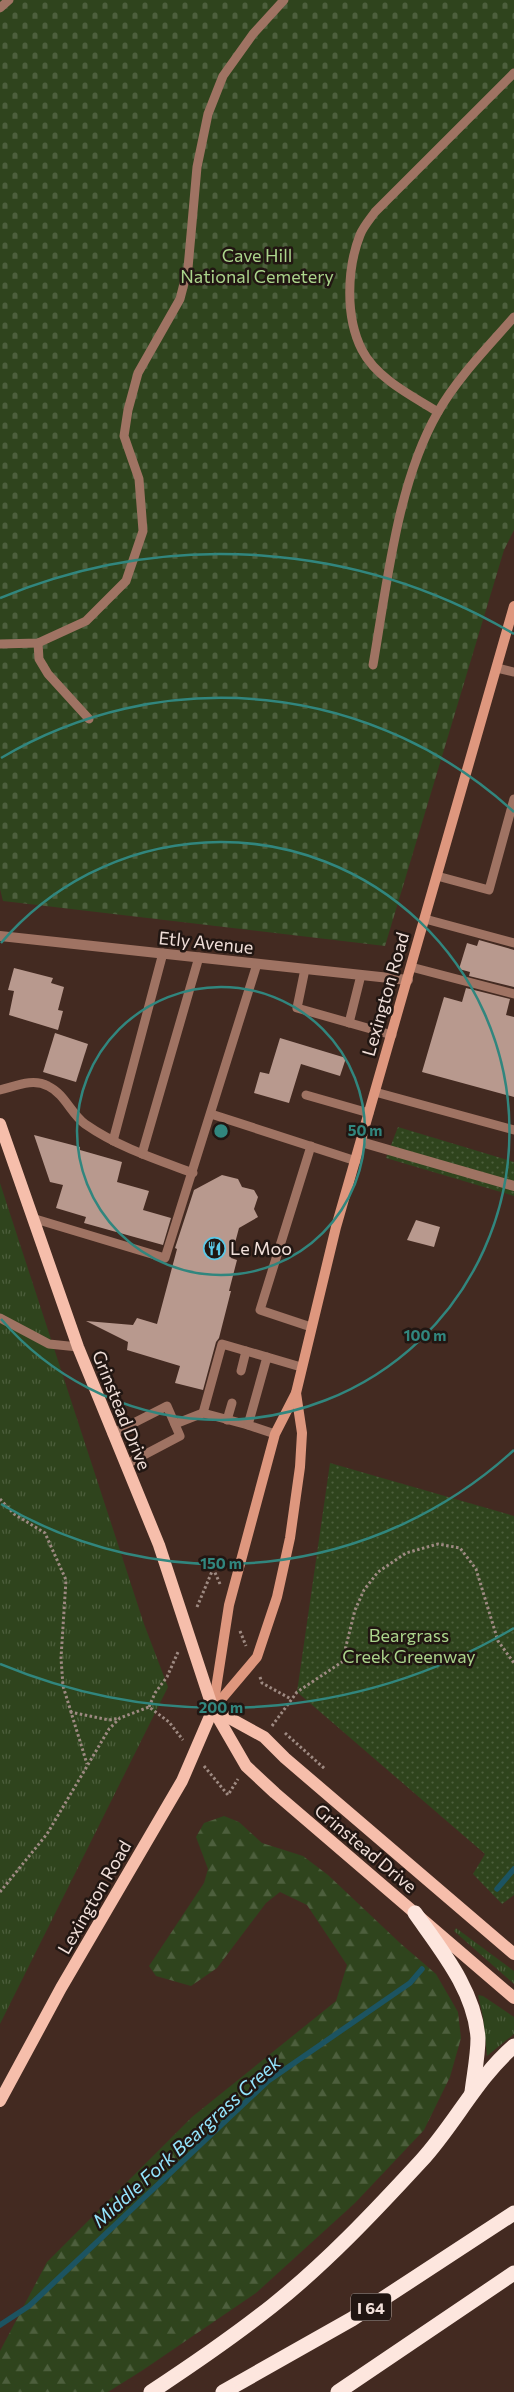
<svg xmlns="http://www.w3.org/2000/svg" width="514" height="2392" font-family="Commissioner,sans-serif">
  <defs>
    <pattern id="grass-tufts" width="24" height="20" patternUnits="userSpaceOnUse" patternTransform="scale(1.25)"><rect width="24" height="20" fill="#2f441d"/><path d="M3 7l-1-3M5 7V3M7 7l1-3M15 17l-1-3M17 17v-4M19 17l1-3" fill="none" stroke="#4d5f3d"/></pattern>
    <pattern id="forest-firs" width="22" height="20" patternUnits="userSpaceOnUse" patternTransform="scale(1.25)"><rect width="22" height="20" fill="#2f441d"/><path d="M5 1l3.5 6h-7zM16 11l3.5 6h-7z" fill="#4d5f3d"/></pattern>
    <pattern id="cemetery-stones" width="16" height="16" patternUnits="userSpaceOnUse" patternTransform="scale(1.25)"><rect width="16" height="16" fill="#2f441d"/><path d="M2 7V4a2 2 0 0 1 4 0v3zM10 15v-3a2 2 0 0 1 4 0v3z" fill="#4d5f3d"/></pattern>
    <pattern id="park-dots" width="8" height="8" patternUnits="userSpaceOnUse" patternTransform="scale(1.25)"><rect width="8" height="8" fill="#2f441d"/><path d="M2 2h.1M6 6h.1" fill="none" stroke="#4d5f3d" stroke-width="1.8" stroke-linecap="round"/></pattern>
  </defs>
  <rect width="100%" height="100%" fill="#432a21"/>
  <g fill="url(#grass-tufts)">
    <path d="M0 1183 144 1624 168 1687 0 2024Z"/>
    <path d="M456 1928 514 1971V1984L454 1931Z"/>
    <path d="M478 1995 483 1996 514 2017V2034L487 2056 483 2017Z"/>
  </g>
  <path fill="url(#forest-firs)" d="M224 1816 239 1822 262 1843 303 1856 328 1875 400 1943 436 1974 458 2012 461 2038 450 2077 424 2130 355 2203 256 2293 143 2370 108 2392H0V2351L47 2262 192 2117 336 2001 347 1965 307 1905 280 1892 266 1903 217 1968 191 1986 156 1976 149 1966 204 1883 208 1869 196 1837 204 1823Z"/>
  <path fill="url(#cemetery-stones)" d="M0 0H514V530L504 550 385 946 3 901 0 889Z"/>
  <g fill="url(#park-dots)">
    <path d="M398 1127 514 1162V1196L386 1158Z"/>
    <path d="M330 1463 514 1516V1895L502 1904 473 1874 485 1854 297 1692Z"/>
  </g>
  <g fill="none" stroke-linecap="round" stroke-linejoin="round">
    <g stroke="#1c5462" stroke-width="5.5">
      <path d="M497 1889 514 1869"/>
      <path d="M0 2325 29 2306 268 2081 410 1983 422 1969"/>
    </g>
  </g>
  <g fill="#b8998e">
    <path d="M479 940 514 950V987L469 976 470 972 459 969 467 943 477 946Z"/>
    <path d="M14 968 53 978 51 983 64 987 58 1010 63 1011 58 1030 9 1015 14 991 8 990Z"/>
    <path d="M466 988 510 999 506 1015 514 1017V1097L422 1072 444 997 462 1002Z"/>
    <path d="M55 1033 88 1044 76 1082 43 1072Z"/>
    <path d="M280 1038 346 1058 340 1076 301 1064 289 1103 254 1093 260 1072 269 1074Z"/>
    <path d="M34 1135 80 1147V1150L122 1162 117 1182 149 1191 143 1210 171 1218 163 1245 84 1223 86 1217 56 1208 63 1185 50 1182Z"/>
    <path d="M222 1175 238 1179 242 1187 254 1190 258 1197 254 1209 258 1217 239 1228 231 1258 237 1260 229 1291H231L219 1338 216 1342 203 1390 175 1383 180 1366 127 1350 128 1342 86 1321 133 1325 137 1318 157 1324 177 1249 175 1248 194 1190Z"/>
    <path d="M416 1220 440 1227 434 1247 407 1240Z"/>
  </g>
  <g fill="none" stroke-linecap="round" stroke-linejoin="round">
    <g stroke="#9e8a82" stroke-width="3" stroke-dasharray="2.5 2.5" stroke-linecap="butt">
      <path d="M0 1499 14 1514 45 1533 66 1580 61 1658 63 1686 87 1764"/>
      <path d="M213 1568 220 1584"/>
      <path d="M197 1607 213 1569"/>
      <path d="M240 1631 246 1646"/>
      <path d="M260 1677 262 1683 291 1699"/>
      <path d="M149 1707 155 1693 167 1677 178 1652"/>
      <path d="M70 1712 109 1720 120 1718"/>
      <path d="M272 1726 297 1692 342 1662 355 1610 364 1590 378 1572 406 1553 438 1544 460 1548 476 1569 498 1641 514 1663"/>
      <path d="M285 1733 325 1769"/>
      <path d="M204 1766 228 1795 238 1779"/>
      <path d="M0 1892 47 1834 109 1729 120 1718 149 1707 169 1722 183 1740"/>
    </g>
    <g stroke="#9f7363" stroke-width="9">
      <path d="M0 8 9 0"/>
      <path d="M438 412C412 396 376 378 362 350 345 317 347 268 360 235 363 227 370 219 375 212L514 73"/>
      <path d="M38 643 39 659 48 674 89 719"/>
      <path d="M0 644 38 643 86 621 126 581 143 531 139 479 124 436 128 410 138 373 180 299 188 268 197 167 208 114 223 76 253 34 284 0"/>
      <path d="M373 665C387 585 397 483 438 412 458 377 488 347 514 317"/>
      <path d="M497 668 514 672"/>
      <path d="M437 876 489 890 514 799"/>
      <path d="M425 919 514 943"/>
      <path d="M411 967 514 994"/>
      <path d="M305 969 297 1008 392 1035"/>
      <path d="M349 1023 361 975"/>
      <path d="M0 1090C16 1086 33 1078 48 1086 65 1094 71 1114 85 1124 118 1147 155 1159 193 1173"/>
      <path d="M375 1092 514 1130"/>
      <path d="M306 1095 369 1113"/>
      <path d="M211 1114 356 1161"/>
      <path d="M113 1141 163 953"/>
      <path d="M142 1154 199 957"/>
      <path d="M32 1218 165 1258 257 964"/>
      <path d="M0 1318 49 1344 78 1347"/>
      <path d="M311 1327 260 1310 311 1146"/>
      <path d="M241 1371 246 1351"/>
      <path d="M227 1420 232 1403"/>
      <path d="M175 1424 203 1413"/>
      <path d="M248 1425 203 1413 222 1344 267 1357"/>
      <path d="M112 1434 167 1406 180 1436 125 1465"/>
      <path d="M275 1434 248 1425 267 1357 301 1367"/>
    </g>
    <g stroke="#9f7363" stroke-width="10">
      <path d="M0 936 408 980"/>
      <path d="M361 1142 514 1186"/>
    </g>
    <g stroke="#de977e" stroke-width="10">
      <path d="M213 1708 229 1605 275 1434 296 1393 336 1227 514 606"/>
      <path d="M213 1709 257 1657 277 1597 290 1538 300 1467 302 1433 296 1393"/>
    </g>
    <g stroke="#f6beab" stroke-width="12">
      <path d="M0 1124 78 1347 159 1545 213 1709 246 1766 275 1793 514 1998"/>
      <path d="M213 1709 264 1737 285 1758 514 1954"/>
      <path d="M0 2101 61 1988 182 1781 213 1709"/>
    </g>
    <g stroke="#fde6de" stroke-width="15">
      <path d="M415 1913C441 1950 475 1991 478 2038 478 2056 474 2075 472 2092"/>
      <path d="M151 2392C192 2365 233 2337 272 2306 326 2263 374 2212 421 2161 455 2124 476 2079 514 2046"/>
      <path d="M223 2392 352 2319 514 2213"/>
      <path d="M338 2392 514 2273"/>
    </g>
  </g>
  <g fill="none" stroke="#31867e" stroke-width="2.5">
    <circle cx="221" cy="1131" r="144"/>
    <path d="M1 943A289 289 0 1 1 1 1319"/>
    <path d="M514 1450A433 433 0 0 1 1 1504M1 758A433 433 0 0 1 514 812"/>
    <path d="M514 1628A577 577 0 0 1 0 1664M0 598A577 577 0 0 1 514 634"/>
  </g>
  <defs>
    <symbol id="restaurant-ring" viewBox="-11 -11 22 22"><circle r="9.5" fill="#211612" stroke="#5bc8e7" stroke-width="1.5"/><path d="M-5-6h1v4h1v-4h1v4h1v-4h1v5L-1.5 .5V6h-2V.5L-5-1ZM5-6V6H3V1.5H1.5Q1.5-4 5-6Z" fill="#5bc8e7"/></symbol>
  </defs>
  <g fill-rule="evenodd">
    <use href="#restaurant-ring" x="202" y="1236" width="25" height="25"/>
  </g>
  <g text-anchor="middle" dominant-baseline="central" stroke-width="5" stroke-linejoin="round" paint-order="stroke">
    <rect fill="#211612" stroke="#b2a39d" stroke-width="1" x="351" y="2293.5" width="40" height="27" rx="4"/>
    <g font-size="16" font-weight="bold" fill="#f0dfd9">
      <text x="371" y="2307">I 64</text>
    </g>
    <g font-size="18" fill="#abd48b" stroke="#211612">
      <text x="257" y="255">Cave Hill<tspan x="257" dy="21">National Cemetery</tspan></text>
      <text x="409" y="1635">Beargrass<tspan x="409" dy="21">Creek Greenway</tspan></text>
    </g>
    <g font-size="18" fill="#f0dfd9" stroke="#211612">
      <text transform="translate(206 942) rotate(6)">Etly Avenue</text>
      <text transform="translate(385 994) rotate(-74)">Lexington Road</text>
      <text transform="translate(122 1410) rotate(68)">Grinstead Drive</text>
      <text transform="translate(366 1848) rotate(40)">Grinstead Drive</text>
      <text transform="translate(94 1897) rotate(-60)">Lexington Road</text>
    </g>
    <g font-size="18" fill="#f0dfd9" stroke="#211612" text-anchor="start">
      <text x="230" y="1248">Le Moo</text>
    </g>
    <g font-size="19" font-style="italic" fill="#94e5fe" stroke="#211612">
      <text transform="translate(186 2141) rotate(-42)">Middle Fork Beargrass Creek</text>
    </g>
  </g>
  <circle cx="221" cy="1131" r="8" fill="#31867e" stroke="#211612" stroke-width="2.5"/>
  <g font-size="15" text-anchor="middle" font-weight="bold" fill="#31867e" stroke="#211612" stroke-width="5" stroke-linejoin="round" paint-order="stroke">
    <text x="365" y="1136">50 m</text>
    <text x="425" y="1341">100 m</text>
    <text x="221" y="1569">150 m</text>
    <text x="221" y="1713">200 m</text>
  </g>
</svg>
